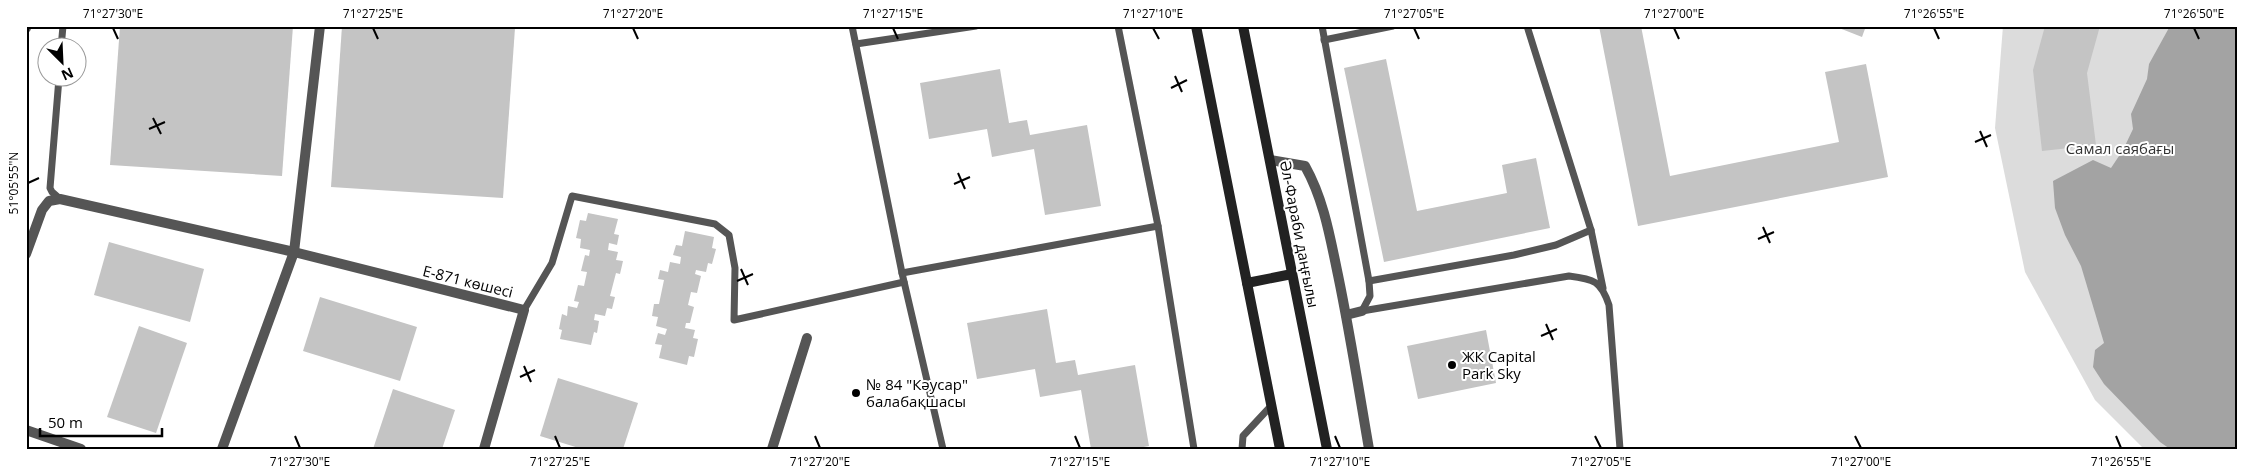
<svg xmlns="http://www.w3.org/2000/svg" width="2264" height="475" font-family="'Open Sans',sans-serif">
  <rect width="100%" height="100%" fill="#fff"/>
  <path fill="#dcdcdc" d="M2003 26H2238V449H2144L2095 400 2025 272 1995 128Z"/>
  <path fill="#a3a3a3" d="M2170 26H2238V449H2170L2160 442 2104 384 2093 367 2095 350 2104 343 2081 266 2065 235 2055 208 2053 181 2093 160 2111 168 2123 150 2133 129 2131 114 2147 79 2149 64Z"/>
  <g fill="#c4c4c4">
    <path d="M120 26H293L282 176 110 165Z"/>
    <path d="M342 26H484L515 28 503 198 331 187Z"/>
    <path d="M1599 26H1641L1670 176 1839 142 1825 72 1866 64 1888 177 1638 226Z"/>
    <path d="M1834 26H1866L1862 37Z"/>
    <path d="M2045 26H2100L2087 73 2096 145 2042 151 2033 70Z"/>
    <path d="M1386 59 1417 211 1507 193 1502 165 1536 158 1550 228 1384 262 1344 68Z"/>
    <path d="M1000 69 1009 123 1027 120 1030 135 1087 125 1101 206 1045 215 1034 149 992 157 987 129 929 139 920 83Z"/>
    <path d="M588 213 618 219 614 234 619 235 617 245 609 243 608 250 618 252 616 260 623 261 620 274 616 273 610 296 615 297 612 309 607 308 605 316 595 314 594 320 599 321 597 333 594 332 591 345 560 339 562 330 559 329 562 314 567 316 568 306 577 308 579 302 574 301 578 285 584 286 587 272 581 271 585 255 589 256 590 250 580 248 581 239 576 238 580 220 586 221Z"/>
    <path d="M685 231 714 237 712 248 716 249 712 264 708 263 706 272 696 270 695 274 701 276 697 293 691 292 688 305 694 307 690 323H686L685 328 695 330 693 338 698 339 694 357 689 356 687 365 659 358 662 345 655 344 658 333 665 335 667 329 656 326 658 317 652 316 654 304H659L664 280 658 279 660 270 668 272 670 262 680 264 681 257 673 255 676 245 682 246Z"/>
    <path d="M109 242 204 269 190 322 94 295Z"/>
    <path d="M320 297 417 327 400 381 303 351Z"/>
    <path d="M1047 309 1056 363 1075 360 1078 375 1135 365 1149 446 1133 449H1091L1081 390 1040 397 1035 369 977 379 967 323Z"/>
    <path d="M139 326 187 343 156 433 107 417Z"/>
    <path d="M1486 330 1496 383 1418 399 1407 346Z"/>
    <path d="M558 378 638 403 623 449H582L540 436Z"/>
    <path d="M393 389 455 410 442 449H373Z"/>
  </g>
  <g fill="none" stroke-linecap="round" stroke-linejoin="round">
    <g stroke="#555" stroke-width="7">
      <path d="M852 26 902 273 943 449"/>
      <path d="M1118 26 1158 226 1194 449"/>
      <path d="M1322 26 1369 281 1370 296 1362 311"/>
      <path d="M1324 40 1393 26"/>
      <path d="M856 44 976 26"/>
      <path d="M61 48 63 26"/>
      <path d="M59 78 50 188 52 192 60 199"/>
      <path d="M1591 230 1603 288"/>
      <path d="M902 273 1158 226"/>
      <path d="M1369 281 1514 255 1556 245 1591 230 1527 26"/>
      <path d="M524 310 552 263 572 196 715 224 729 235 735 268 734 320 904 282"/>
      <path d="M1362 311 1569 276C1594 279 1601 281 1609 305L1620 449"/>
      <path d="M1242 449 1243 436 1271 406"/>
    </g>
    <g stroke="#555" stroke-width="10">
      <path d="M26 28V26"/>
      <path d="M1270 160 1305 166C1324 200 1330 237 1338 275 1350 333 1359 391 1369 449"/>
      <path d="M26 254 42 210 49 201 60 199 294 252 524 310 484 449"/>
      <path d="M1346 315 1362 311"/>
      <path d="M26 430 81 449"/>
      <path d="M222 449 294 252 320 26"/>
      <path d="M772 449 807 338"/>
    </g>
    <g stroke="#222" stroke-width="10">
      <path d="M1196 26 1280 449"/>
      <path d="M1243 26 1327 449"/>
      <path d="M1247 283 1292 274"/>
    </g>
  </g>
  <path fill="none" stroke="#000" stroke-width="2" d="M113 28 118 39M373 28 378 39M633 28 638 39M893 28 898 39M1153 28 1159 39M1414 28 1419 39M1674 28 1679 39M1934 28 1939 39M2194 28 2199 39M1175 76 1182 92M1171 88 1187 80M153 118 161 134M149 129 165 122M1980 131 1987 147M1975 142 1991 135M958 173 965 189M28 183 39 178M954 184 970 177M1763 227 1770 243M1758 239 1774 232M741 269 748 285M737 281 753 274M1546 324 1553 340M1541 336 1557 329M524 366 531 382M520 377 535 370M295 436 300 448M555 436 560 448M815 436 820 448M1075 436 1080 448M1335 436 1340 448M1595 436 1601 448M1855 436 1861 448M2116 436 2121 448"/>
  <g fill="#000" stroke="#fff" stroke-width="2">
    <circle cx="1452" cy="365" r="5"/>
    <circle cx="856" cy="393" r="5"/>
  </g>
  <g text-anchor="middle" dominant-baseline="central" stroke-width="4" stroke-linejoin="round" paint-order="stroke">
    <g font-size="15" fill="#333" stroke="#fff">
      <text x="2120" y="148">Самал саябағы</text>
    </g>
    <g font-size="15" fill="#000" stroke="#fff">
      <text transform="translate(1300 234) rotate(79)">Әл-Фараби даңғылы</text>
      <text transform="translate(468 281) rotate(14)">Е-871 көшесі</text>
    </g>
    <g font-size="15" fill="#000" stroke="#fff" text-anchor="start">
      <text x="1462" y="356">ЖК Capital<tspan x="1462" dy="17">Park Sky</tspan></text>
      <text x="866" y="384">№ 84 "Кәусар"<tspan x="866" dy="17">балабақшасы</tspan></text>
    </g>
  </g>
  <rect width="2264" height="475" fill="none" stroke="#ffffff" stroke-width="55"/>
  <g transform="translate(62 62) rotate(156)"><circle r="24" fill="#ffffff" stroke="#999999"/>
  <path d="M0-4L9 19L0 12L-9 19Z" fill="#000000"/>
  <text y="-8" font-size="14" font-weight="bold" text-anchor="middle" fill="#000000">N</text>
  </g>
  <path d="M40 428v8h122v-8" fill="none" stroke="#000000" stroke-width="2.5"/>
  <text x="48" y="428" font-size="15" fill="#000000" stroke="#ffffff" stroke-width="4" paint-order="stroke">50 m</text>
  <rect x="28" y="28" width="2208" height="420" fill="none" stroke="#000" stroke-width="2"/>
  <g font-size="12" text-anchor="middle" fill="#000">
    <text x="113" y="18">71°27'30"E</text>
    <text x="373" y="18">71°27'25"E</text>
    <text x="633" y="18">71°27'20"E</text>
    <text x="893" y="18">71°27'15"E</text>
    <text x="1153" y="18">71°27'10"E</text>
    <text x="1414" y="18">71°27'05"E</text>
    <text x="1674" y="18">71°27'00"E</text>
    <text x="1934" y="18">71°26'55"E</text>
    <text x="2194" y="18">71°26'50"E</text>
    <text transform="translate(14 183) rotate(-90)" y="4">51°05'55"N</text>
    <text x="300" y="466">71°27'30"E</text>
    <text x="560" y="466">71°27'25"E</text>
    <text x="820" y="466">71°27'20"E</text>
    <text x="1080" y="466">71°27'15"E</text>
    <text x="1340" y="466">71°27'10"E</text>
    <text x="1601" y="466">71°27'05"E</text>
    <text x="1861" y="466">71°27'00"E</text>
    <text x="2121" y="466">71°26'55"E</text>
  </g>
</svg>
